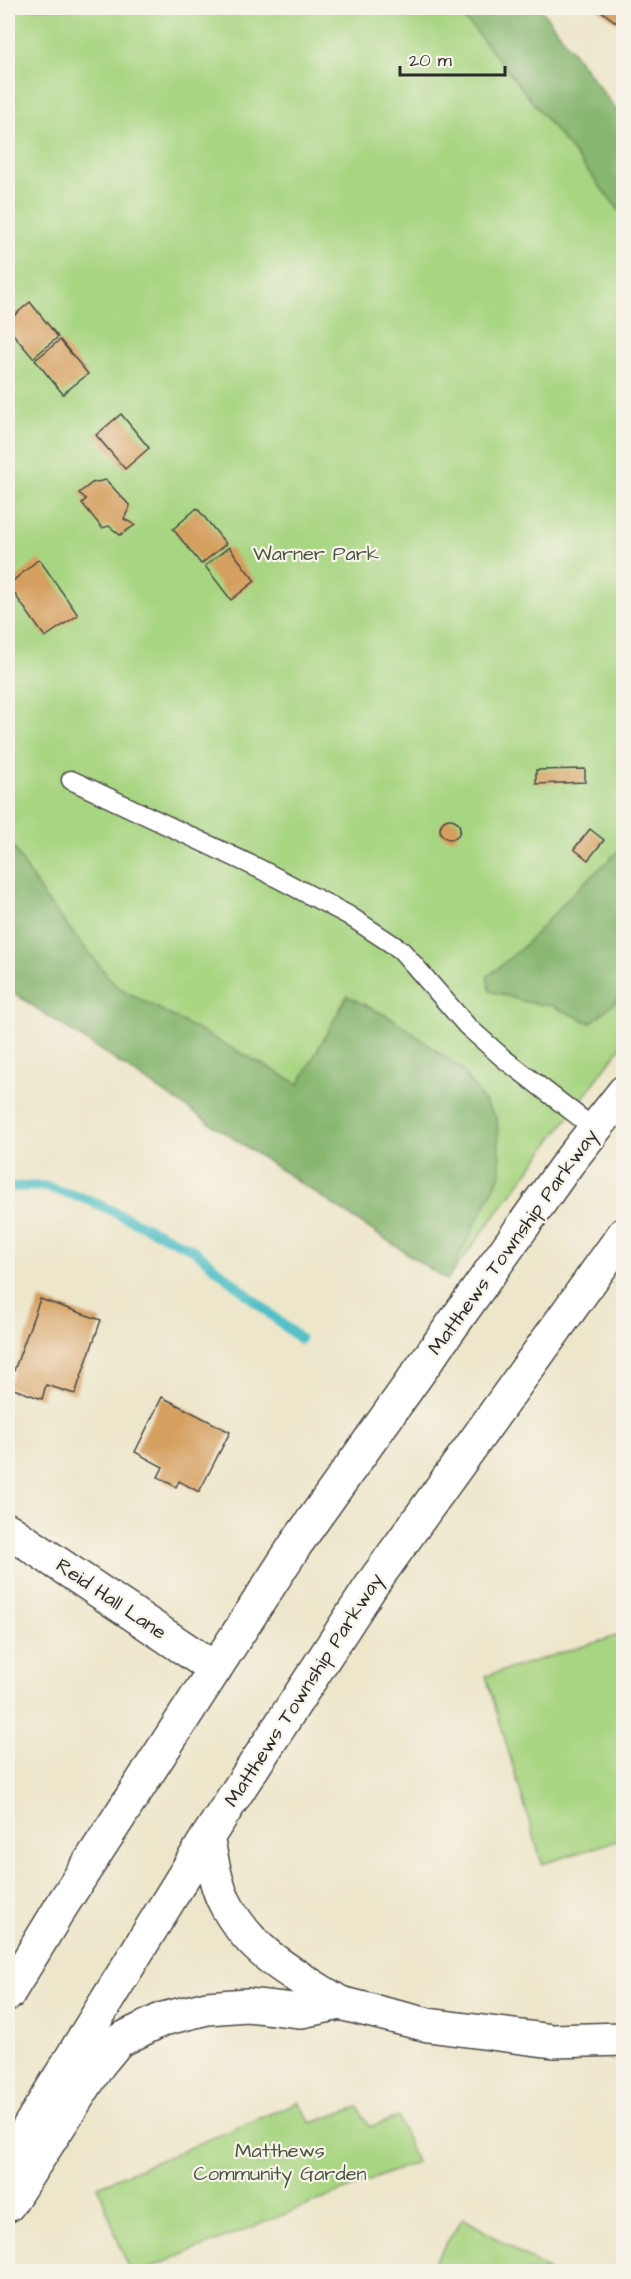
<svg xmlns="http://www.w3.org/2000/svg" width="631" height="2279" font-family="'Architects Daughter',sans-serif">
  <rect width="100%" height="100%" fill="#f7f3e8"/>
  <filter id="ink" filterUnits="userSpaceOnUse"><feTurbulence type="fractalNoise" baseFrequency=".0167" numOctaves="2"/><feDisplacementMap in="SourceGraphic" scale="12" xChannelSelector="R" yChannelSelector="G"/><feConvolveMatrix kernelMatrix="1 2 1 2 8 2 1 2 1" color-interpolation-filters="sRGB"/></filter>
  <filter id="wash" filterUnits="userSpaceOnUse"><feTurbulence type="fractalNoise" baseFrequency=".008" numOctaves="4" result="noise"/><feDisplacementMap in="SourceGraphic" scale="24" xChannelSelector="R" yChannelSelector="G"/><feGaussianBlur stdDeviation="1.35" result="paint"/><feColorMatrix in="noise" values="0 0 0 0 0 0 0 0 0 0 0 0 0 0 0 0 0 1.4 0 .05"/><feComposite in="paint" operator="in"/></filter>
  <g filter="url(#wash)">
    <rect width="100%" height="100%" fill="#ede6ca"/>
    <g fill="#a8d582" stroke="#6a8056" stroke-width="1.5">
      <path d="M8 8H540L623 119V1044L447 1280 8 989Z"/>
      <path d="M623 1634V1839L542 1864 486 1676Z"/>
      <path d="M298 2102 311 2123 358 2107 369 2127 398 2117 416 2162 142 2271H129L98 2186Z"/>
      <path d="M463 2218 549 2271H428Z"/>
    </g>
    <g fill="#86b670" stroke="#58704e" stroke-width="1.5">
      <path d="M453 8H540L623 119V215L474 29Z"/>
      <path d="M8 800 10 842 44 897 116 986 299 1084 347 996 395 1020 461 1069 497 1119 501 1174 447 1280 8 989Z"/>
      <path d="M623 847V995L591 1023 552 1006 526 1002 490 991 487 977 523 947 572 894Z"/>
    </g>
    <g fill="none" stroke-linecap="round" stroke-linejoin="round">
      <path stroke="#52c0c8" stroke-width="10" d="M8 1187 44 1186 89 1200 194 1250 300 1339"/>
    </g>
    <g id="blocks">
      <g fill="#d59f5e">
        <path d="M597 8H624V28Z"/>
        <path d="M30 302 58 337 33 358 8 328V321Z"/>
        <path d="M60 340 88 374 63 394 35 360Z"/>
        <path d="M121 414 149 448 125 469 96 435Z"/>
        <path d="M106 480 130 506 124 519 135 525 120 535 109 526 102 528 82 503 86 499 79 493 92 483Z"/>
        <path d="M197 508 226 544 201 564 173 529Z"/>
        <path d="M229 547 255 581 231 600 205 566Z"/>
        <path d="M39 559 78 615 45 637 8 585Z"/>
        <path d="M585 769V782L536 784V770Z"/>
        <circle cx="450" cy="829" r="10"/>
        <path d="M590 829 604 840 588 860 574 849Z"/>
        <path d="M40 1299 101 1320 75 1394 46 1385 42 1399 8 1387Z"/>
        <path d="M162 1397 230 1432 199 1492 179 1481 176 1487 158 1477 163 1467 135 1452Z"/>
      </g>
    </g>
  </g>
  <g filter="url(#ink)">
    <use href="#blocks" fill-opacity="0" stroke="#484743" stroke-width="1.5"/>
    <g fill="none" stroke-linecap="round" stroke-linejoin="round">
      <defs>
        <path id="lane" d="M71 780 260 869 348 915 401 950 467 1026 503 1058 595 1129"/>
        <g id="street">
          <path d="M8 1530 215 1669"/>
          <path d="M340 2003 428 2025 553 2041 624 2039"/>
        </g>
        <g id="primary">
          <path d="M207 1838C212 1857 215 1884 224 1901 250 1953 292 1973 340 2003"/>
          <path d="M8 1994 64 1902 296 1544 568 1163 624 1092"/>
          <path d="M8 2161 207 1838 373 1583 624 1234"/>
          <path d="M8 2205 99 2064 118 2041 163 2019 207 2008 247 2005 301 2011 340 2003"/>
        </g>
      </defs>
      <use href="#lane" stroke="#484743" stroke-width="21"/>
      <use href="#street" stroke="#484743" stroke-width="36"/>
      <use href="#primary" stroke="#484743" stroke-width="36"/>
      <use href="#lane" stroke="#fff" stroke-width="18"/>
      <use href="#street" stroke="#fff" stroke-width="33"/>
      <use href="#primary" stroke="#fff" stroke-width="33"/>
    </g>
  </g>
  <g text-anchor="middle" dominant-baseline="central" stroke-width="4.5" stroke-linejoin="round" paint-order="stroke">
    <g font-size="20" fill="#4a5641" stroke="#f7f3e8">
      <text x="316" y="554">Warner Park</text>
      <text x="280" y="2151">Matthews<tspan x="280" dy="23">Community Garden</tspan></text>
    </g>
    <g font-size="20" fill="#2b2b2b" stroke="#f7f3e8">
      <text transform="translate(513 1242) rotate(-54)">Matthews Township Parkway</text>
      <text transform="translate(111 1599) rotate(34)">Reid Hall Lane</text>
      <text transform="translate(304 1690) rotate(-57)">Matthews Township Parkway</text>
    </g>
  </g>
  <rect width="631" height="2279" fill="none" stroke="#f7f3e8" stroke-width="30"/>
  <path d="M400 66v9h105v-9" fill="none" stroke="#2b2b2b" stroke-width="3"/>
  <text x="409" y="66" font-size="18" fill="#2b2b2b" stroke="#f7f3e8" stroke-width="4.5" paint-order="stroke">20 m</text>
</svg>
